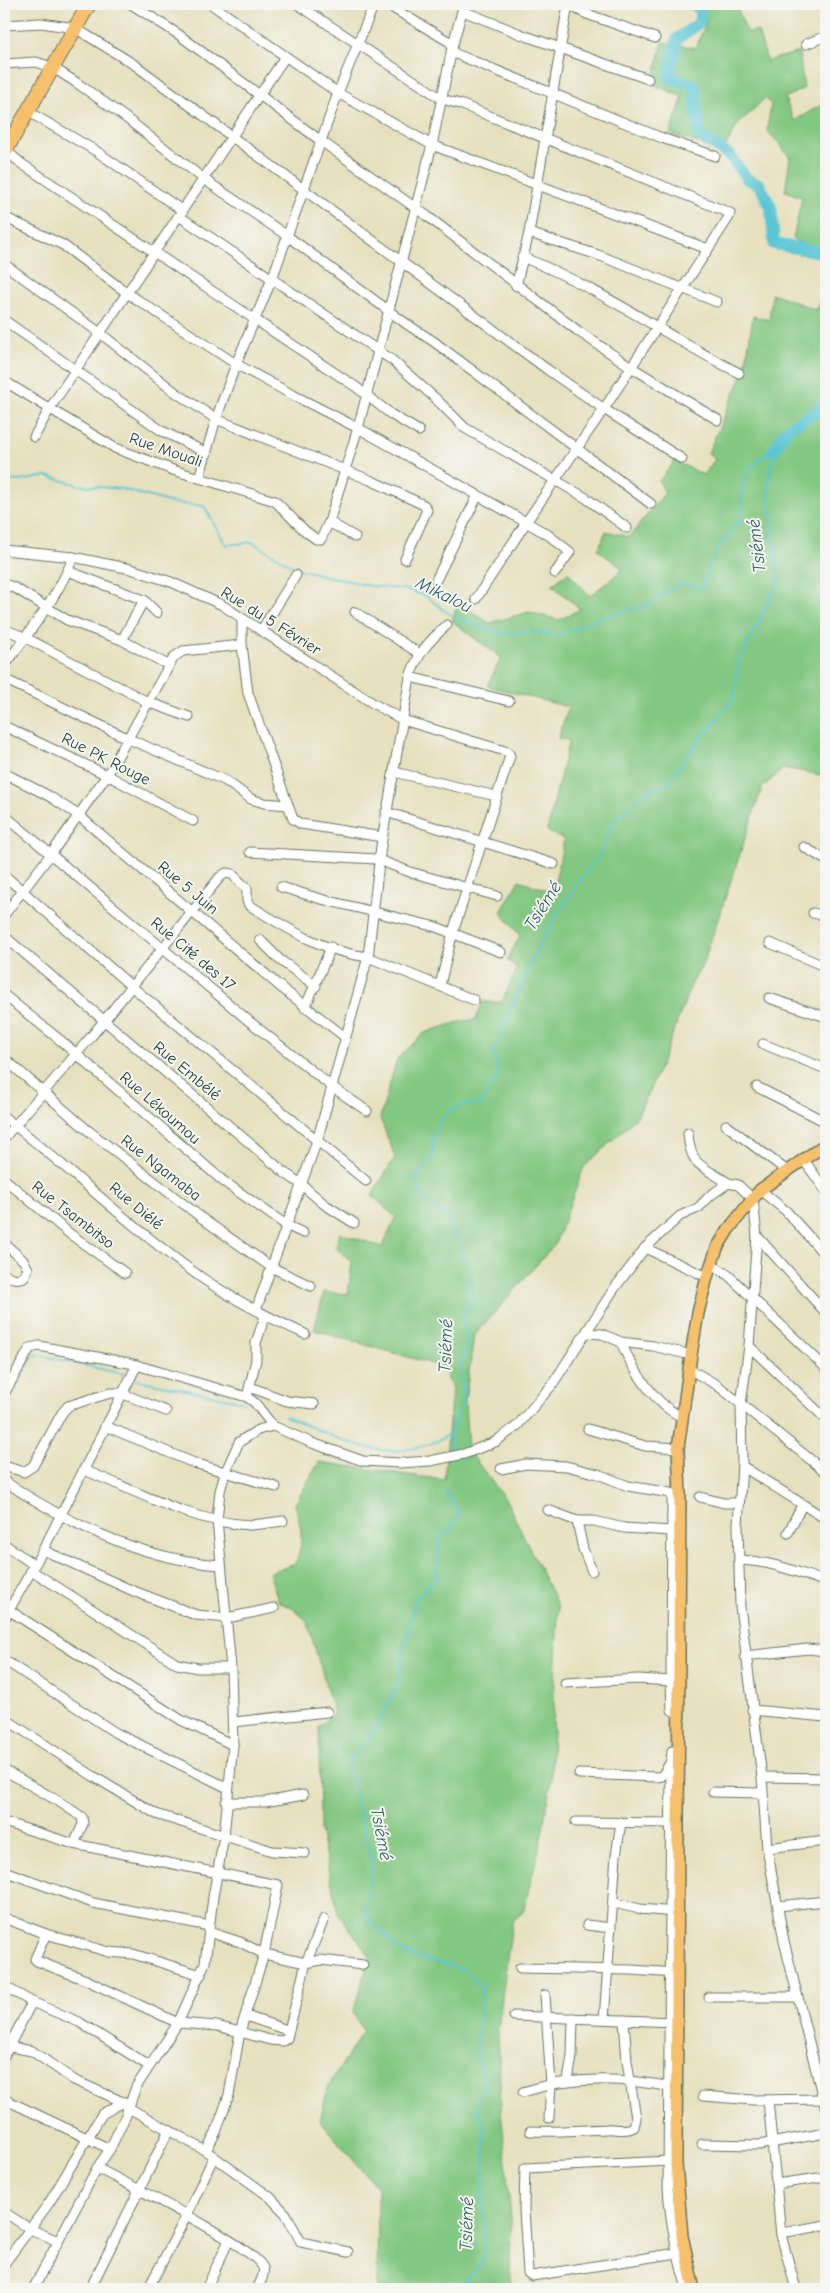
<svg xmlns="http://www.w3.org/2000/svg" width="830" height="2293" font-family="'Comic Neue',sans-serif">
  <rect width="100%" height="100%" fill="#f6f6f2"/>
  <filter id="ink" filterUnits="userSpaceOnUse"><feTurbulence type="fractalNoise" baseFrequency=".02" numOctaves="2"/><feDisplacementMap in="SourceGraphic" scale="10" xChannelSelector="R" yChannelSelector="G"/><feConvolveMatrix kernelMatrix="1 2 1 2 8 2 1 2 1" color-interpolation-filters="sRGB"/></filter>
  <filter id="wash" filterUnits="userSpaceOnUse"><feTurbulence type="fractalNoise" baseFrequency=".0096" numOctaves="4" result="noise"/><feDisplacementMap in="SourceGraphic" scale="20" xChannelSelector="R" yChannelSelector="G"/><feGaussianBlur stdDeviation="1.12" result="paint"/><feColorMatrix in="noise" values="0 0 0 0 0 0 0 0 0 0 0 0 0 0 0 0 0 1.4 0 .05"/><feComposite in="paint" operator="in"/></filter>
  <g filter="url(#wash)">
    <rect width="100%" height="100%" fill="#e7e1bf"/>
    <g fill="#83c882" stroke="#51825b">
      <path d="M684 4H745L737 8 747 32 758 31 767 61 799 52 804 88 785 98 794 121 826 102V257L793 239 802 197 785 191 790 158 778 142 767 131 771 104 765 98 737 126 723 151 670 134 683 97 652 84 663 42 696 48 707 20Z"/>
      <path d="M826 279V776L784 768 762 788 703 964 691 985 661 1065 637 1117 584 1167 555 1244 474 1336 465 1401 468 1450 506 1500 558 1606 551 1781 540 1845 523 1912 512 1922 498 2029 501 2109 511 2218 510 2280 514 2289H377L378 2189 320 2121 328 2087 363 2031 353 2013 370 1956 338 1913 320 1831 319 1726 334 1713 307 1621 294 1609 279 1602 269 1573 295 1564C305 1540 301 1528 295 1504L319 1462 444 1480 452 1388 443 1367 314 1330 324 1292 348 1294 352 1262 336 1248 340 1233 382 1247 396 1218 372 1195 395 1157 380 1118 397 1059 424 1033 462 1021 476 1019 483 1002H502L517 968 507 960 520 936 501 912 519 880 553 892 564 840 547 831 569 740 558 739 568 707 487 686 501 658 452 621 456 608 460 604 489 623 529 612 559 620 580 609 552 585 568 572 590 596 623 569 598 550 606 531 629 537 665 493 659 481 675 461 704 475 715 459 708 453 745 369 753 316 769 320 772 293 817 310Z"/>
    </g>
    <g fill="none" stroke-linecap="round" stroke-linejoin="round">
      <g stroke="#5ac6d4" stroke-width="2">
        <path d="M4 480 20 481 47 476 78 485 122 489 172 503 204 506 226 545 252 542 298 569 370 586 408 590 426 596 445 611 459 619 503 634 523 632 562 634 605 616 646 606 680 583 701 588 719 546 742 519C741 484 739 469 773 451"/>
        <path d="M137 1380 244 1402"/>
        <path d="M4 1406 34 1354 124 1374"/>
        <path d="M285 1416C341 1439 391 1470 450 1434"/>
        <path d="M450 1450V1434L464 1397 461 1367 467 1345 463 1316 470 1302 469 1268 455 1240 449 1220 421 1196 416 1178 433 1157V1135L444 1115 462 1105 482 1104 499 1073 493 1051 538 947 560 909 603 850 611 825 644 793 668 783 691 750 734 699 738 663 779 580 768 489 773 451"/>
        <path d="M445 1490 459 1513 451 1530 441 1534 436 1577 415 1601 400 1667 399 1684 372 1735 347 1762 372 1862 365 1916 403 1953 466 1970 482 1989 476 2054 485 2084 476 2108 485 2127 483 2197 485 2258 459 2289"/>
      </g>
      <g stroke="#5ac6d4" stroke-width="12">
        <path d="M702 4 699 23 677 39 669 77 694 85 700 137 729 155 747 179 759 184 771 207 774 244 826 253"/>
        <path d="M773 451 787 429 817 411 826 402"/>
      </g>
    </g>
  </g>
  <g filter="url(#ink)">
    <g fill="none" stroke-linecap="round" stroke-linejoin="round">
      <defs>
        <g id="minor">
          <path d="M131 4 178 34 321 141 427 216 578 331 631 367 718 420"/>
          <path d="M211 4 338 93 432 145 708 249"/>
          <path d="M297 4 442 99 460 104 730 213 729 217 604 409 527 521 476 599"/>
          <path d="M386 4 453 44"/>
          <path d="M566 4 587 14 655 38"/>
          <path d="M463 11 523 35 648 79"/>
          <path d="M4 25 41 23 75 28 135 65 548 370 604 409 682 459"/>
          <path d="M806 44 826 36"/>
          <path d="M451 52 662 138 715 156"/>
          <path d="M4 64 36 62 52 67 77 83 126 118 205 180 286 235 408 325 433 341 651 504"/>
          <path d="M27 111 96 151 183 211"/>
          <path d="M4 149 22 164 356 387 392 415 419 431"/>
          <path d="M179 216 392 360 435 398 465 428 586 498 627 528"/>
          <path d="M4 217 63 245 127 293 236 364 291 394 358 428 547 534 570 552 555 573"/>
          <path d="M529 233 598 255 717 302"/>
          <path d="M522 257C599 287 666 336 739 373"/>
          <path d="M4 264 100 333 175 392 216 419 370 480 424 505 427 510 405 559"/>
          <path d="M516 286 529 233 568 4"/>
          <path d="M4 320 162 431 207 453"/>
          <path d="M4 381 115 448 173 470 275 501 304 530 316 539H321L329 522 358 428 432 145 453 44 464 4"/>
          <path d="M34 437 50 408 285 57"/>
          <path d="M199 478 216 419 236 364 272 279 338 93 374 4"/>
          <path d="M329 522 355 537"/>
          <path d="M4 550 73 557 131 569 171 582 222 605 374 704 403 720 508 752 510 756 453 932 440 985"/>
          <path d="M68 571 144 600 157 613"/>
          <path d="M436 580 478 495"/>
          <path d="M4 584 15 588 67 620 122 640 168 665"/>
          <path d="M355 612 420 654"/>
          <path d="M242 619V645L248 693 293 819 301 824 382 837"/>
          <path d="M4 629 24 637 148 702 189 717"/>
          <path d="M261 631 296 575"/>
          <path d="M122 640 144 600"/>
          <path d="M4 667C28 632 59 597 73 557"/>
          <path d="M410 677 509 701"/>
          <path d="M4 679 129 739 226 781 251 799 264 803 288 805"/>
          <path d="M4 726 107 775 193 821"/>
          <path d="M394 772 496 796"/>
          <path d="M4 773 49 796 78 815 283 989 345 1037"/>
          <path d="M386 812 554 864"/>
          <path d="M4 815 249 1021 331 1086 367 1111"/>
          <path d="M804 847 826 860"/>
          <path d="M250 852 376 859 410 872 497 896"/>
          <path d="M4 875 131 986 366 1181"/>
          <path d="M281 887 321 899 436 927 501 952"/>
          <path d="M813 913 826 916"/>
          <path d="M4 915 51 854 107 775 174 657 183 651 242 645"/>
          <path d="M4 936 285 1173 301 1184 324 1204 354 1223"/>
          <path d="M260 940 280 960 316 986"/>
          <path d="M770 943 826 967"/>
          <path d="M4 995 60 1040 223 1181 286 1225 303 1233"/>
          <path d="M769 998 826 1017"/>
          <path d="M305 1008 331 947"/>
          <path d="M763 1044 826 1069"/>
          <path d="M4 1058 85 1128 207 1222 271 1267 311 1286"/>
          <path d="M757 1087 826 1122"/>
          <path d="M4 1117C71 1169 132 1229 202 1278 234 1300 270 1318 305 1334"/>
          <path d="M726 1125 786 1170"/>
          <path d="M688 1133C690 1168 704 1166 728 1183"/>
          <path d="M4 1138 90 1038 220 877 226 873 232 874 247 889V901L249 905C286 928 324 952 368 957L474 1000"/>
          <path d="M803 1159 826 1191"/>
          <path d="M4 1179 70 1234 125 1273"/>
          <path d="M760 1190 786 1211 826 1256"/>
          <path d="M757 1236 749 1346 741 1404 742 1466 738 1524 740 1607 762 1777 767 1848 784 1941 826 2111"/>
          <path d="M4 1243 24 1261 28 1269 24 1277C16 1280 11 1278 4 1274"/>
          <path d="M645 1248 707 1277"/>
          <path d="M711 1264 728 1275 826 1368"/>
          <path d="M256 1310 317 1141 368 957 381 846 410 677C417 654 430 640 447 625"/>
          <path d="M587 1333 602 1334 621 1342 653 1346 691 1355"/>
          <path d="M621 1342C631 1367 657 1408 683 1417"/>
          <path d="M749 1346 826 1419"/>
          <path d="M689 1369 717 1385 826 1472"/>
          <path d="M250 1387 287 1401 314 1404"/>
          <path d="M4 1394 30 1348 39 1346 129 1363 247 1397 255 1403 273 1426"/>
          <path d="M247 1397 256 1360V1343L265 1316"/>
          <path d="M105 1426 194 1463 276 1487"/>
          <path d="M588 1429 645 1446 678 1448"/>
          <path d="M4 1466 24 1472 33 1466 62 1413 68 1406 110 1393H121L166 1411"/>
          <path d="M742 1466 826 1519"/>
          <path d="M501 1469 526 1464 566 1466 598 1474 628 1486 677 1494"/>
          <path d="M84 1470C137 1491 191 1522 249 1525 260 1525 272 1522 283 1521"/>
          <path d="M4 1481C67 1523 144 1560 221 1565"/>
          <path d="M672 1494 671 1681 672 1710 678 1714"/>
          <path d="M700 1497 724 1503H738"/>
          <path d="M548 1510 577 1521H594L624 1528 671 1531"/>
          <path d="M577 1521 583 1549 592 1571"/>
          <path d="M788 1533 802 1505"/>
          <path d="M4 1544 34 1565"/>
          <path d="M43 1550 131 1590 196 1615 227 1618 274 1608"/>
          <path d="M739 1560C771 1561 797 1572 826 1582"/>
          <path d="M31 1570 177 1664 198 1668H231"/>
          <path d="M4 1607 181 1720 233 1745"/>
          <path d="M4 1619 43 1550 137 1365"/>
          <path d="M745 1656 808 1649 826 1651"/>
          <path d="M4 1660 116 1733 228 1788"/>
          <path d="M565 1683 638 1679 671 1681"/>
          <path d="M752 1710 826 1717"/>
          <path d="M4 1718 93 1776 156 1814 272 1851 305 1853"/>
          <path d="M233 1722 327 1712"/>
          <path d="M679 1750 672 1751 671 1761 668 2187C670 2222 677 2255 687 2289"/>
          <path d="M4 1770 58 1801 82 1817 83 1824 74 1844"/>
          <path d="M579 1774 657 1777 662 1776 670 1763"/>
          <path d="M762 1777 826 1778"/>
          <path d="M713 1792 762 1793"/>
          <path d="M226 1802H265L303 1795"/>
          <path d="M4 1822 74 1844 278 1885 264 1954 240 2032 229 2095 216 2132 206 2151"/>
          <path d="M576 1822 673 1823"/>
          <path d="M767 1848 826 1841"/>
          <path d="M4 1871 93 1903 209 1926"/>
          <path d="M614 1903 640 1909 675 1912"/>
          <path d="M778 1906 826 1901"/>
          <path d="M4 1918 46 1934 109 1952 133 1954 201 1975"/>
          <path d="M587 1925 611 1928"/>
          <path d="M209 1932 240 1942 264 1954 306 1963 321 1960 363 1965"/>
          <path d="M46 1934 35 1959 37 1961 86 1980 178 2023 217 2026 270 2040 283 2041 287 2038 306 1963 324 1919"/>
          <path d="M520 1968 631 1970 676 1973"/>
          <path d="M4 1986 32 2002 79 2022 149 2066"/>
          <path d="M545 1995 551 2084 549 2118"/>
          <path d="M709 1997H797"/>
          <path d="M246 2016 287 2030"/>
          <path d="M514 2016 675 2022"/>
          <path d="M604 2019 616 1856 621 1822"/>
          <path d="M4 2043 10 2047 32 2051 74 2080 123 2102 127 2107 206 2151 270 2197 286 2214 301 2242 348 2252"/>
          <path d="M4 2056 32 2002"/>
          <path d="M568 2081 572 2056 573 2018"/>
          <path d="M523 2092C573 2075 625 2078 676 2088"/>
          <path d="M703 2096 753 2100 823 2099"/>
          <path d="M4 2099 110 2149"/>
          <path d="M768 2100 781 2235 796 2289"/>
          <path d="M530 2131C557 2132 580 2130 606 2129 615 2128 626 2132 634 2127L636 2118 627 2061 624 2020"/>
          <path d="M702 2144 759 2145 826 2133"/>
          <path d="M669 2161 525 2168 524 2210 528 2273 532 2276 677 2253"/>
          <path d="M97 2168C123 2182 256 2247 263 2268 265 2275 260 2283 257 2289"/>
          <path d="M776 2184 826 2177"/>
          <path d="M4 2212 30 2229 58 2241"/>
          <path d="M781 2233 826 2225"/>
          <path d="M4 2264 49 2203 102 2114 123 2102"/>
          <path d="M33 2289 97 2168 110 2149 126 2115 136 2087 178 2023 205 1963 213 1897 224 1836 233 1745 231 1668 217 1520 220 1491 225 1473 239 1442 258 1430 273 1426 312 1443 363 1461 400 1463 430 1461 464 1454 495 1442 517 1426 552 1385 614 1289 645 1248 680 1216 698 1208 711 1195 728 1183 738 1185 753 1199 757 1236 826 1313"/>
          <path d="M90 2289 169 2130"/>
          <path d="M148 2289 187 2215 214 2156"/>
          <path d="M206 2289 229 2240"/>
        </g>
        <path id="major" d="M694 2289 682 2236 676 2164 680 1494 678 1448 691 1355 698 1313 707 1277 717 1248 728 1230 760 1190 826 1144"/>
        <path id="highway" d="M4 153 89 4"/>
      </defs>
      <use href="#minor" stroke="#657665" stroke-width="11"/>
      <use href="#major" stroke="#657665" stroke-width="14"/>
      <use href="#highway" stroke="#657665" stroke-width="16"/>
      <use href="#minor" stroke="#fff" stroke-width="9"/>
      <use href="#major" stroke="#f7c06c" stroke-width="11"/>
      <use href="#highway" stroke="#f7c06c" stroke-width="14"/>
    </g>
  </g>
  <g text-anchor="middle" dominant-baseline="central" stroke-width="4" stroke-linejoin="round" paint-order="stroke">
    <g font-size="16" fill="#1f3d34" stroke="#f6f6f2">
      <text transform="translate(166 450) rotate(19)">Rue Mouali</text>
      <text transform="translate(271 621) rotate(32)">Rue du 5 Février</text>
      <text transform="translate(106 759) rotate(27)">Rue PK Rouge</text>
      <text transform="translate(188 888) rotate(40)">Rue 5 Juin</text>
      <text transform="translate(193 954) rotate(40)">Rue Cité des 17</text>
      <text transform="translate(187 1071) rotate(40)">Rue Embélé</text>
      <text transform="translate(160 1108) rotate(41)">Rue Lékoumou</text>
      <text transform="translate(161 1168) rotate(38)">Rue Ngamaba</text>
      <text transform="translate(136 1206) rotate(40)">Rue Diélé</text>
      <text transform="translate(73 1215) rotate(38)">Rue Tsambitso</text>
    </g>
    <g font-size="18" font-style="italic" fill="#2e5f5c" stroke="#f6f6f2">
      <text transform="translate(757 546) rotate(-97)">Tsiémé</text>
      <text transform="translate(444 595) rotate(26)">Mikalou</text>
      <text transform="translate(543 906) rotate(-58)">Tsiémé</text>
      <text transform="translate(446 1346) rotate(-88)">Tsiémé</text>
      <text transform="translate(381 1834) rotate(79)">Tsiémé</text>
      <text transform="translate(467 2224) rotate(-88)">Tsiémé</text>
    </g>
  </g>
  <rect width="830" height="2293" fill="none" stroke="#f6f6f2" stroke-width="20"/>
</svg>
